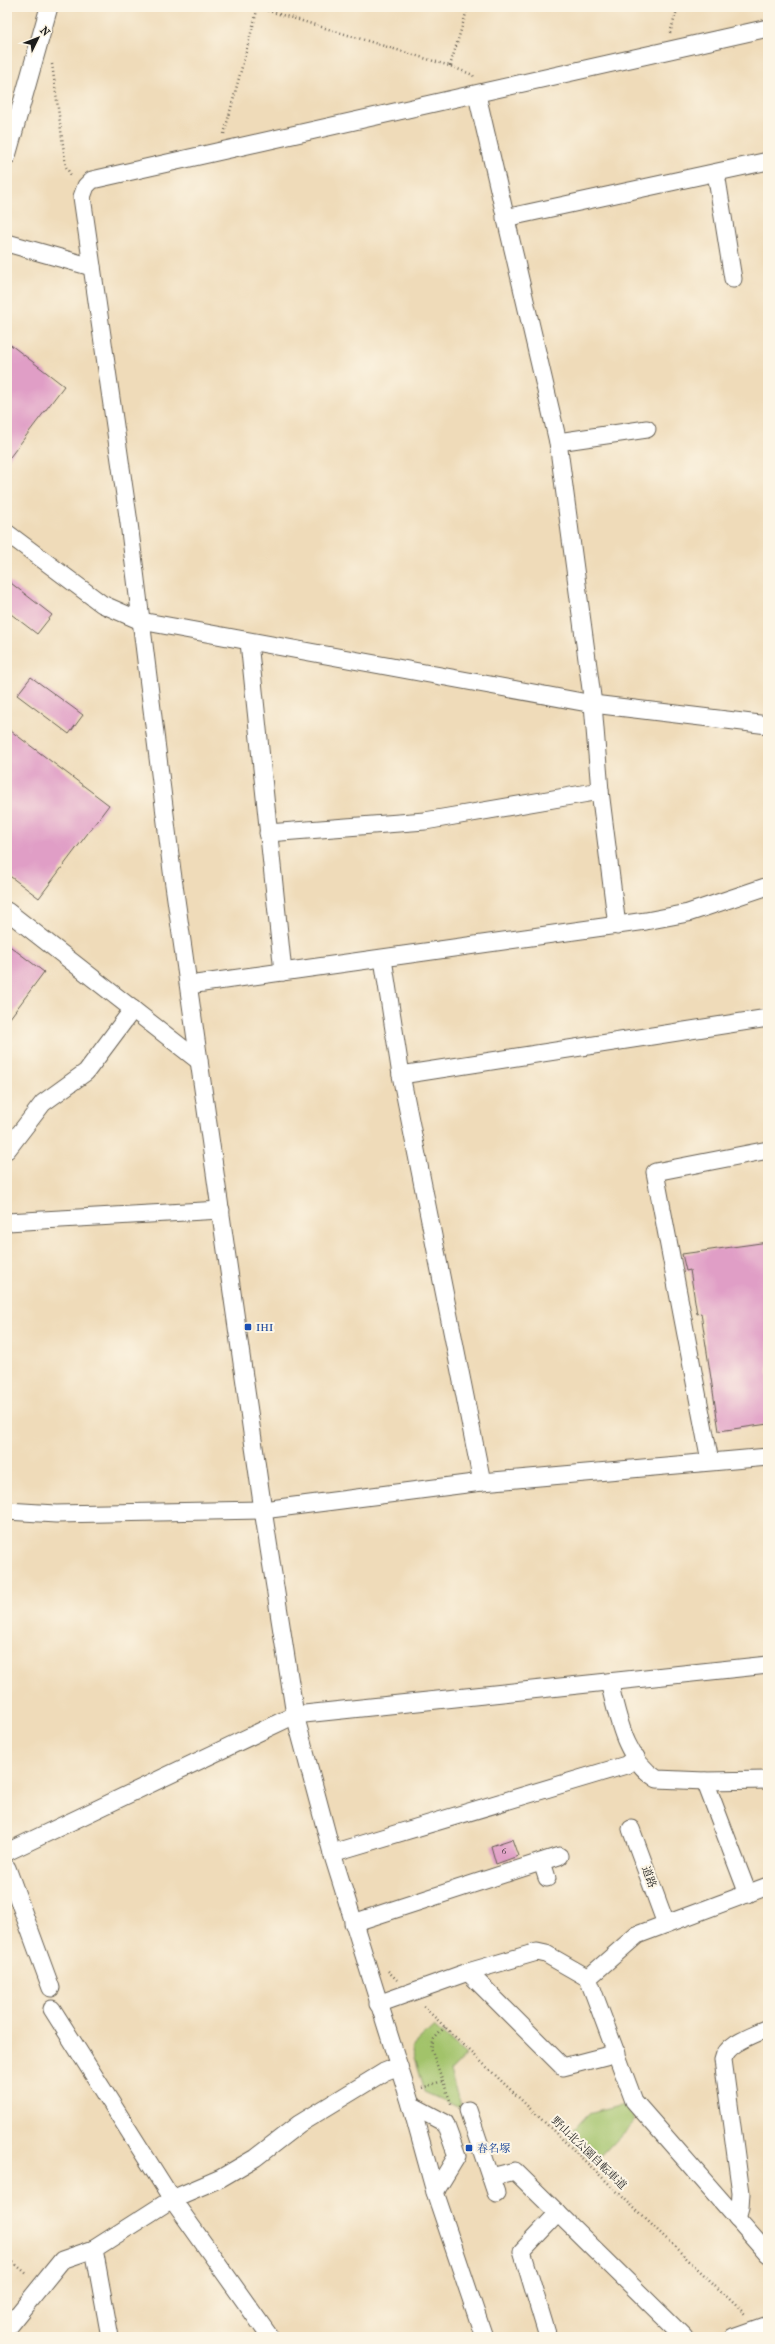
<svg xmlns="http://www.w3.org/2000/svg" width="775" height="2344" font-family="'IM FELL French Canon','Noto Serif JP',serif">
  <rect width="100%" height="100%" fill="#fcf5e5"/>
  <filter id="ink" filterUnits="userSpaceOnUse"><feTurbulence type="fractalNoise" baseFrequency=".025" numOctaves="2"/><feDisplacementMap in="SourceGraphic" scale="8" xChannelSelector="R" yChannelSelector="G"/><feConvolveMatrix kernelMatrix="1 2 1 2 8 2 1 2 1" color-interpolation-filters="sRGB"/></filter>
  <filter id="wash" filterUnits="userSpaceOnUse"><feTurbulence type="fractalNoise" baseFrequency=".012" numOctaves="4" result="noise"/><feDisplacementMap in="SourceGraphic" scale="16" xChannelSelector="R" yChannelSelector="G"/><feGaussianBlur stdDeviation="0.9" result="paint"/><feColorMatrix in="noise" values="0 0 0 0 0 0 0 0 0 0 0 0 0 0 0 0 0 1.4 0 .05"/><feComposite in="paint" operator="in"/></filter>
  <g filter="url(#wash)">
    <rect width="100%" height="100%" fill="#efdbb9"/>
    <g fill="#a2c36b" stroke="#5f7044">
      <path d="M434 2026 466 2055 450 2072 462 2109 424 2092 411 2048Z"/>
      <path d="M624 2105 636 2120 595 2163 567 2137 588 2114Z"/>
    </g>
    <g id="blocks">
      <g fill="#e09ec6">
        <path d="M7 342 64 386 7 461Z"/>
        <path d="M7 580 52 615 37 634 7 611Z"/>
        <path d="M31 677 83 715 69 734 17 695Z"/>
        <path d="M7 728 109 805 39 898 7 874Z"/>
        <path d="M7 944 44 972 7 1022Z"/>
        <path d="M768 1242V1424L719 1431 701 1313 697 1314 690 1270 686 1271 682 1254Z"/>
        <path d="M512 1839 518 1856 496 1864 491 1846Z"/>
      </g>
    </g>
  </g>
  <g filter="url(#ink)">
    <use href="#blocks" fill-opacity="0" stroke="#665f53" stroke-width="1"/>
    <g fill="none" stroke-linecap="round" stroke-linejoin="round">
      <defs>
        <g id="minor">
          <path d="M477 95 558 442 593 704 600 791 617 926"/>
          <path d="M7 156 49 7"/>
          <path d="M716 173 733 279"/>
          <path d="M505 218 768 161"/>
          <path d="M7 243 92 267"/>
          <path d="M558 442 647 429"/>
          <path d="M7 533 102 604 141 621 593 704 768 725"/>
          <path d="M249 642 283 972"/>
          <path d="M268 833 425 821 600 791"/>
          <path d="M7 911 199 1061"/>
          <path d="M383 959 401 1075 482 1482"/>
          <path d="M189 985 646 921 688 913 768 886"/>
          <path d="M401 1075 768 1018"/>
          <path d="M7 1150 43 1103 86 1072 133 1009"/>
          <path d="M7 1222 221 1210"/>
          <path d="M710 1461 655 1172 768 1150"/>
          <path d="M7 1511 56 1514 263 1510 482 1482 768 1457"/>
          <path d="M609 1682C618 1716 624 1759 657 1779L705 1781 768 1780"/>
          <path d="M705 1781 748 1894"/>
          <path d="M631 1829 666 1924"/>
          <path d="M7 1852 295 1715 768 1665"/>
          <path d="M332 1853 626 1765 636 1757"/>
          <path d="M542 1862 547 1878"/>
          <path d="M7 1868 51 1988"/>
          <path d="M353 1923 559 1856"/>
          <path d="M468 1972 563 2067 617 2053"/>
          <path d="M588 1978 637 1935 768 1886"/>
          <path d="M378 2004 468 1972 537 1952 546 1954 588 1978 634 2101 768 2254"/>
          <path d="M52 2009 172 2199 270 2337"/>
          <path d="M411 2105 445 2123 457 2156 435 2192"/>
          <path d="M468 2110 496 2193"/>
          <path d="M491 2177 515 2171 684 2337"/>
          <path d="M737 2219 740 2208 741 2193 723 2060C726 2043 754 2035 768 2028"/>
          <path d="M7 2328 62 2260 94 2249"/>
          <path d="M110 2337 94 2249 172 2199 221 2178 255 2158 299 2124 384 2072 399 2066"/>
          <path d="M484 2337 435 2192 411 2105 332 1853 295 1715 263 1510 172 871 129 523 82 197 86 186 92 180 768 28"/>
          <path d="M548 2337 522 2251 558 2213"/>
          <path d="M734 2337 768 2325"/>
        </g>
      </defs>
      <use href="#minor" stroke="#665f53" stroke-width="19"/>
      <g stroke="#665f53" stroke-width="2.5" stroke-dasharray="1 3" stroke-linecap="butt">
        <path d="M256 7 450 66 473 75 474 78"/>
        <path d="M670 33 678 7"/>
        <path d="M52 64 66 167 72 177"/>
        <path d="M450 66 468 7"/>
        <path d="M224 134 258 7"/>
        <path d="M388 1971 397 1980"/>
        <path d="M423 2006 746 2315"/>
        <path d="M445 2027 434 2039 431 2049 452 2106"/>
        <path d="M422 2088 442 2081"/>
        <path d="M7 2257 28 2275"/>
      </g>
      <use href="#minor" stroke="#fff" stroke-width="17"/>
    </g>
  </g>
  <g fill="#1a4fb4" stroke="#fcf5e5" stroke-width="1.5">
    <rect x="244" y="1323" width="8" height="8" rx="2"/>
    <rect x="465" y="2144" width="8" height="8" rx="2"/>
  </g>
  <g text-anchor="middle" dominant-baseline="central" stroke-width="4" stroke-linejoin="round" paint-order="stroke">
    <g font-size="9" fill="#4d3c46">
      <text x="504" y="1851">6</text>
    </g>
    <g font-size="11" fill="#164399" stroke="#fcf5e5" text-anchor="start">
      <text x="256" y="1327">IHI</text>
      <text x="477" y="2148">春名塚</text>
    </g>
    <g font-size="11" fill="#1c1c1c" stroke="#fcf5e5">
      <text transform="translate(649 1877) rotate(70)">道路</text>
      <text transform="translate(589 2153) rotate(44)">野山北公園自転車道</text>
    </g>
  </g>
  <rect width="775" height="2344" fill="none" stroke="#fcf5e5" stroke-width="24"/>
  <g transform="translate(38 38) rotate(47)" stroke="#fcf5e5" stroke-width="3" paint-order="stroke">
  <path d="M0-3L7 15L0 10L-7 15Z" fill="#1c1c1c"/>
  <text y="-6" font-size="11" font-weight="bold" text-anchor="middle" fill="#1c1c1c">N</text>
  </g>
</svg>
